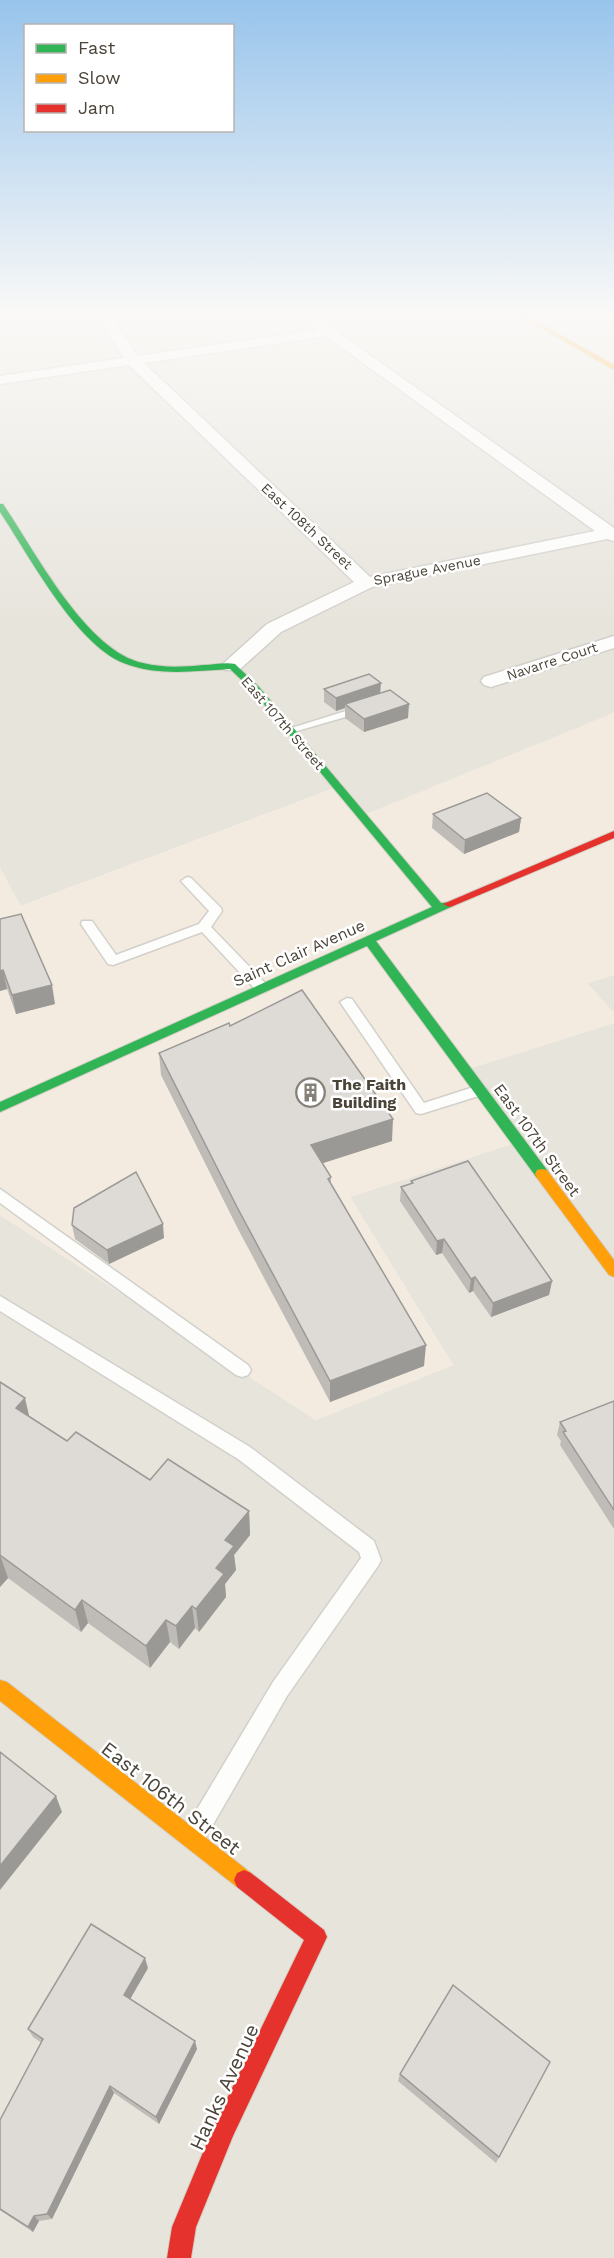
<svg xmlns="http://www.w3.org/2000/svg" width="614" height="2258" font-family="'Work Sans',sans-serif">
  <rect width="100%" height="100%" fill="#f4f2ee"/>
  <g fill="#e7e4dc">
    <path d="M0 312H516L533 322 614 312V713L362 816 337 787 20 906 0 868Z"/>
    <path d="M614 975V1013L587 983Z"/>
    <path d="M614 1023V2258H0V1215L316 1420 453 1365 350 1197 518 1142 465 1070Z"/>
  </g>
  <path fill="#f3ebdf" d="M614 713V975L587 983 614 1013V1023L465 1070 518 1142 350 1197 453 1365 316 1420 0 1215V868L21 906 338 787 362 816Z"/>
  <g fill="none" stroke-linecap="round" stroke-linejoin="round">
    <defs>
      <g id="lane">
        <path d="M362 706 367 709 366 711 290 733 285 730Z"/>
        <path d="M187 877 191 878 221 908 222 911 211 927 267 985 269 988 267 991H257L202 932 113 965 108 964 81 924 82 921H92L116 955 199 924 209 911 181 881Z"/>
        <path d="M347 998 352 999 424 1103 480 1085 487 1090 485 1094 421 1114 416 1113 340 1002Z"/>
        <path d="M0 1189 248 1365 251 1370 248 1375 242 1377 236 1375 0 1203Z"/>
        <path d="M0 1296 250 1447 374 1541 381 1560 378 1566 287 1696 203 1842 195 1845 187 1842 184 1834 187 1826 273 1682 361 1558 359 1552 238 1459 0 1311Z"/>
      </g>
      <g id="street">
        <path d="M97 312H109L137 356 317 330 294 312H309L614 528V541L607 539 372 587 281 632 239 670H225L222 666 225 662 267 624 354 582 129 365 0 384V376L124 358ZM326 336 595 531 370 577 144 363Z"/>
        <path d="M614 636V648L491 687 484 685 481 681 484 677Z"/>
      </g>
      <path id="fast" d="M0 504H3C35 551 86 651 143 663 163 668 183 667 203 665 214 665 225 662 235 664L259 687 441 903 453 902V906L376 941 547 1170 549 1174 547 1178H537L367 946 0 1112V1102L432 907 253 691 230 669C196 671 161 676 129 665 78 650 29 555 0 512Z"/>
      <g id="slow">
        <path d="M513 312H520L614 365V370Z"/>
        <path d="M542 1169 547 1170 614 1260V1277L609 1275 537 1178 535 1174 537 1170Z"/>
        <path d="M0 1680 7 1682 251 1873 254 1880 251 1887 244 1890 237 1887 0 1701Z"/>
      </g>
      <g id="jam">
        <path d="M614 831V838L453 906 449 907 443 904Z"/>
        <path d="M244 1870 251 1873 324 1930 327 1937 233 2136 196 2227 191 2258H167L172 2227 216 2121 304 1940 237 1887 234 1880 237 1873Z"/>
      </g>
    </defs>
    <use href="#lane" stroke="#d2d0cb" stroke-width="3"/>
    <use href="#street" stroke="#d2d0cb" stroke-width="3"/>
    <use href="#fast" stroke="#d3cfc5" stroke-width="2"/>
    <use href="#slow" stroke="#d3cfc5" stroke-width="2"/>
    <use href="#jam" stroke="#d3cfc5" stroke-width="2"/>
    <use href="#lane" fill="#fdfdfc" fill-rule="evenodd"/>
    <use href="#street" fill="#fdfdfc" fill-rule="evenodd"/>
    <use href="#fast" fill="#30b455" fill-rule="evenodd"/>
    <use href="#slow" fill="#ff9f0a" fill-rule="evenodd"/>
    <use href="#jam" fill="#e5322d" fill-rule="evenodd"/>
  </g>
  <g fill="#bfbcb8">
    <path d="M324 689 381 693 408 718 364 732 345 718V708L336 711 324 702Z"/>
    <path d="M433 814 521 818 519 832 464 854 432 828Z"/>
    <path d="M0 919 55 1004 16 1014 7 989 0 991Z"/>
    <path d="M230 1026 392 1141 322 1163 331 1177V1185L424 1366 330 1402 238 1229 161 1075 159 1053Z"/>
    <path d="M411 1181 552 1281 549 1295 491 1317 473 1291 469 1293 442 1253 436 1255 400 1201 401 1187 411 1184Z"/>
    <path d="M72 1225 164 1238 109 1264 75 1239Z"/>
    <path d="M0 1382 30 1417 67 1441 150 1480 249 1511 250 1535 234 1555 236 1570 225 1584 226 1597 199 1632 195 1628 179 1649 170 1642 150 1668 88 1623 81 1632 8 1578 0 1587Z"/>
    <path d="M614 1401V1529L560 1445 561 1441 557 1435 560 1422Z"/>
    <path d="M148 1968 130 1998 197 2049 159 2124 114 2093 52 2219 39 2221 33 2232 0 2210V2120L42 2043 33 2037 28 2029Z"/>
    <path d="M550 2062 496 2163 398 2081 400 2074Z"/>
  </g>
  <g fill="#9b9996">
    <path d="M381 683 380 696 345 704V708L336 711V698Z"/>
    <path d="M409 704 408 718 364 732V719Z"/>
    <path d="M521 818 519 832 464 854 465 840Z"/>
    <path d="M3 970 7 989 0 991V971Z"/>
    <path d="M52 985 55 1004 16 1014 12 995Z"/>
    <path d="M393 1119 392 1141 311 1167V1145Z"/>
    <path d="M163 1224 164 1238 109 1264 107 1250Z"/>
    <path d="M444 1239 442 1253 436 1255 437 1241Z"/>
    <path d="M475 1277 473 1291 469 1293 471 1279Z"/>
    <path d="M552 1281 549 1295 491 1317 493 1303Z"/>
    <path d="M426 1345 424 1366 330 1402V1381Z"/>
    <path d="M25 1398 31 1424 16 1408Z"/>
    <path d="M249 1511 250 1535 234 1555 236 1570 225 1584 226 1597 199 1632 196 1609 216 1568 225 1540Z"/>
    <path d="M0 1555 8 1578 0 1587Z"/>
    <path d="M82 1600 88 1623 81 1632 75 1610Z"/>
    <path d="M192 1606 195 1628 179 1649 176 1626Z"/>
    <path d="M166 1620 170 1642 150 1668 146 1646Z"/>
    <path d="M56 1796 62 1812 0 1890V1866Z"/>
    <path d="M145 1958 148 1968 128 2003 124 1995Z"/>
    <path d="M195 2041 197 2049 159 2124 156 2117Z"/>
    <path d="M110 2086 114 2093 52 2219 47 2214Z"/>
    <path d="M34 2216 39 2221 33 2232 28 2227Z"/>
  </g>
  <g fill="#dedbd6" stroke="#9b9996" stroke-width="1.5">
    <path d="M369 674 381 683 336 698 324 689Z"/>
    <path d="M390 690 409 704 364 719 345 704Z"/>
    <path d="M487 793 521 818 465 840 433 814Z"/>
    <path d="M21 914 52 985 12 995 3 970 0 971V919Z"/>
    <path d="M302 990 393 1119 311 1145 331 1177 328 1179 426 1345 330 1381 237 1207 159 1053 229 1023 230 1026Z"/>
    <path d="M468 1161 552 1281 493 1303 475 1277 471 1279 444 1239 437 1241 401 1187 413 1183 411 1181Z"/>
    <path d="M136 1172 163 1224 107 1250 72 1225 74 1208Z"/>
    <path d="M0 1382 25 1398 16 1408 67 1441 76 1432 150 1480 168 1459 249 1511 225 1540 234 1546 216 1568 224 1574 196 1609 192 1606 176 1626 166 1620 146 1646 82 1600 75 1610 0 1555Z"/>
    <path d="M614 1401V1510L563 1432 566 1431 560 1422Z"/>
    <path d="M0 1752 56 1796 0 1866Z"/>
    <path d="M91 1924 145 1958 124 1995 195 2041 156 2117 110 2086 47 2214 34 2216 28 2227 0 2209V2120L43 2039 28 2029Z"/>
    <path d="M453 1985 550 2062 499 2157 400 2074Z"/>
  </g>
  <linearGradient id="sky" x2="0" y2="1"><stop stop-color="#98c4ec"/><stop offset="0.5" stop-color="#faf9f7"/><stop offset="1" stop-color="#faf9f7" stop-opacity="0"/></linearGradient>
  <rect width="614" height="628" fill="url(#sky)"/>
  <defs>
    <symbol id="building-ring" viewBox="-11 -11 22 22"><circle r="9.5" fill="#fff" stroke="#868178" stroke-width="1.5"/><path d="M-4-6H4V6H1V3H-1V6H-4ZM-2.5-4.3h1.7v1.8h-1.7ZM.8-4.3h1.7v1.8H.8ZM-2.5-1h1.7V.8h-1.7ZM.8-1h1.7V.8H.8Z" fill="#868178"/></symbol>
  </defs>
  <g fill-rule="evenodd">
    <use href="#building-ring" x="294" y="1076" width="33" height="33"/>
  </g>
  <g text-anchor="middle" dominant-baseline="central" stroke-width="5" stroke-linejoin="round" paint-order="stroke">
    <g font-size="14" fill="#4b4439" stroke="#fff">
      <text transform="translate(307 526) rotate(43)">East 108th Street</text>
      <text transform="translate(427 570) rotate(-11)">Sprague Avenue</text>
      <text transform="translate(552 661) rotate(-18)">Navarre Court</text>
      <text transform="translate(283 723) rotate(49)">East 107th Street</text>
    </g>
    <g font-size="16" fill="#4b4439" stroke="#fff">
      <text transform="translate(299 953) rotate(-24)">Saint Clair Avenue</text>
      <text transform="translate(537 1140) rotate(54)">East 107th Street</text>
    </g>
    <g font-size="16" font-weight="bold" fill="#4b4439" stroke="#fff" text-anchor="start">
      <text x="332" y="1084">The Faith<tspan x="332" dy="18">Building</tspan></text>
    </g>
    <g font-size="20" fill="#4b4439" stroke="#fff">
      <text transform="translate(171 1798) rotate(38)">East 106th Street</text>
      <text transform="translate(224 2087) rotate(-65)">Hanks Avenue</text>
    </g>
  </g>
  <rect x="24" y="24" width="210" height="108" fill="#ffffff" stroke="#b7b4b0" stroke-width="1.5"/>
  <rect x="36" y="44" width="30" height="9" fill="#30b455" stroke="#b7b4b0" stroke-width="1.5"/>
  <text x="78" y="54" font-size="18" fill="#4b4439">Fast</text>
  <rect x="36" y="74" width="30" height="9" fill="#ff9f0a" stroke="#b7b4b0" stroke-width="1.5"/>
  <text x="78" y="84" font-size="18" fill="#4b4439">Slow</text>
  <rect x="36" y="104" width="30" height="9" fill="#e5322d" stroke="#b7b4b0" stroke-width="1.5"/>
  <text x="78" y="114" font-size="18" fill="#4b4439">Jam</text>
</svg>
